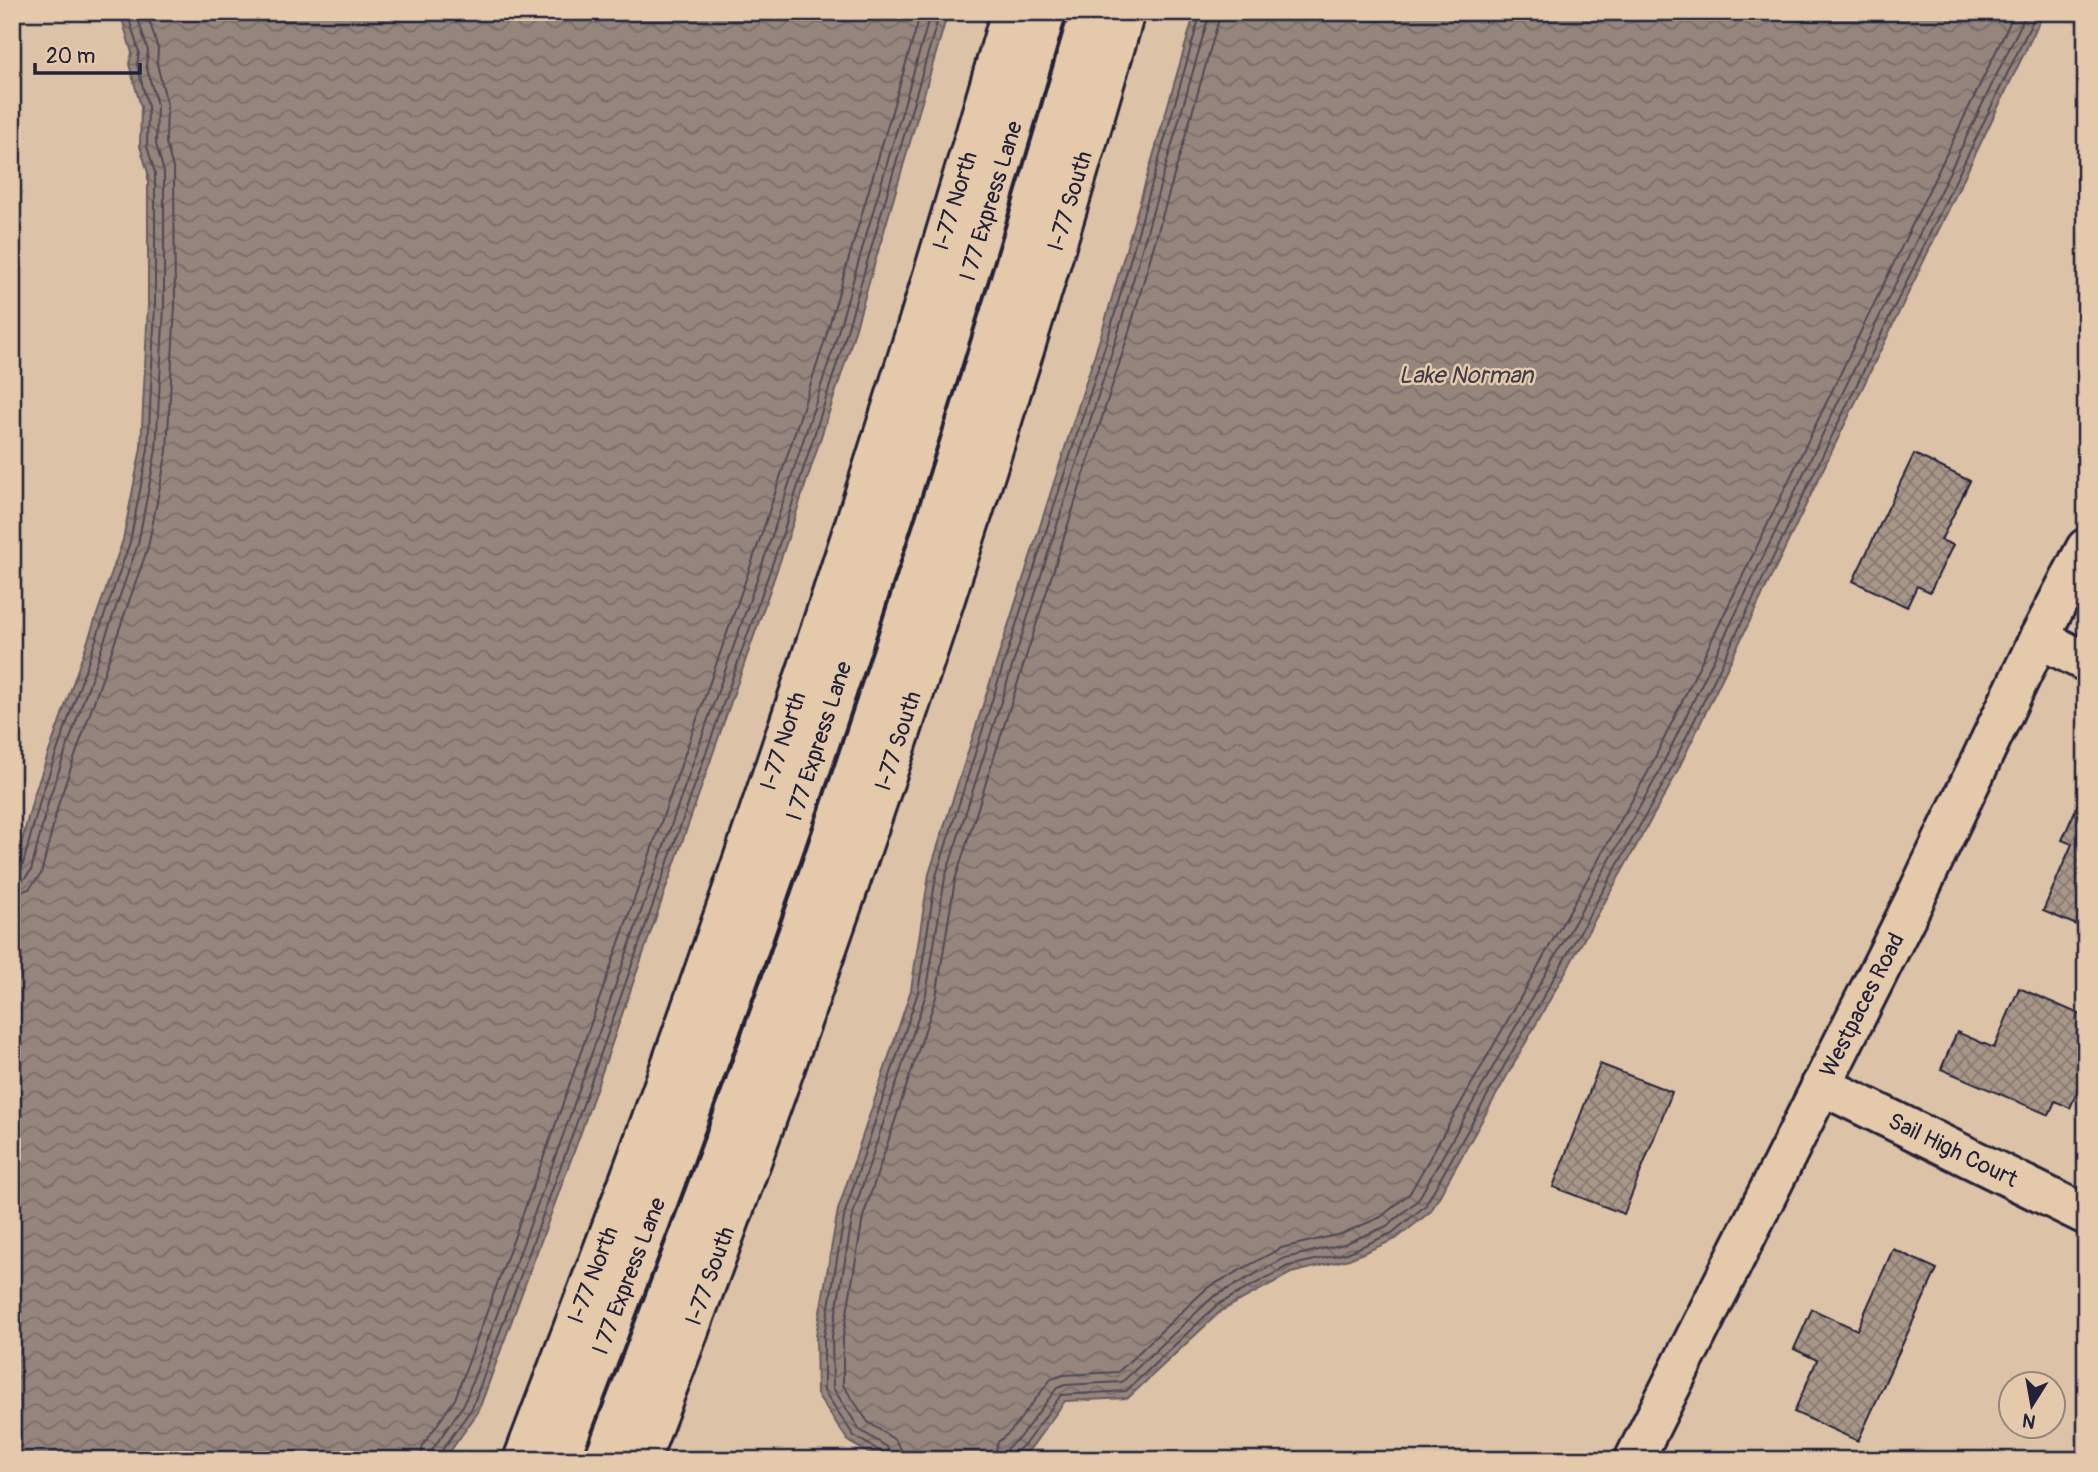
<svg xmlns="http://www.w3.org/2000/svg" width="2098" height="1472" font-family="Pangolin,sans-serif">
  <defs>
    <pattern id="water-waves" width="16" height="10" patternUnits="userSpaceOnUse" patternTransform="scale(1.75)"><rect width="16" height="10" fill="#95857d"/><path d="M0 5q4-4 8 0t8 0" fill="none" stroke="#796c68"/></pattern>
    <pattern id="building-cross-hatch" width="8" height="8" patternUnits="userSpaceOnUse" patternTransform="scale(1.75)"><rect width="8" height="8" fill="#a89689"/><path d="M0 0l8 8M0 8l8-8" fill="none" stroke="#887a71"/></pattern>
  </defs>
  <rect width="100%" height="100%" fill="#dcc2a7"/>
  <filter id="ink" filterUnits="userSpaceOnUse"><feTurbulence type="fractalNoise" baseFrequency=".0143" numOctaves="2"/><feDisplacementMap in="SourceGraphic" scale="14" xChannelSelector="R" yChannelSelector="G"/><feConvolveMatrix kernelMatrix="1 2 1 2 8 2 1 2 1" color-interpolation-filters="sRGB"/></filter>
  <g filter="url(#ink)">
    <g fill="url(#water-waves)" stroke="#675d63" stroke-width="2">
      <path d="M120 12H948L849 351 787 541 580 1135 478 1412 444 1460H12V879L34 795 123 540 141 448 148 305V173L140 146 141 107 129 64 132 53Z"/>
      <path d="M1195 12H2044L1671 784 1431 1211 1396 1239 1349 1259 1291 1273 1221 1311 1128 1398 1065 1401 1030 1449 1016 1460H881L849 1442 817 1394 816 1335 838 1210 911 990 929 874 1102 332Z"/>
    </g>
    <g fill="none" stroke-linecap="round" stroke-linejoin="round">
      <g stroke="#504a55" stroke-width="2">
        <path d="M12 874 19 873 22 868 41 797 130 542 148 449 155 305V173L147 146 148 106 137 65 139 52 127 12"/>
        <path d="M12 883 23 880 31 871 49 799 138 544 156 450 164 306V172L156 144 157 105 146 65 148 51 136 12"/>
        <path d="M12 894 29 889 41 874 59 802 148 547 167 451 175 306 174 172 166 143 167 104 157 64 158 49 147 12"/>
        <path d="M420 1460 423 1445 455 1399 555 1126 762 533 824 343 921 12"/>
        <path d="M430 1460 432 1450 464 1404 565 1130 772 536 834 346 931 12"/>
        <path d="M439 1460 440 1453 472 1408 573 1133 781 539 842 348 940 12"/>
        <path d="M883 1460 880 1451 854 1436 824 1391V1336L845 1212 918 992 936 876 1109 334 1201 12"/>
        <path d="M892 1460 887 1447 860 1430 833 1388 832 1336 853 1214 926 994 945 878 1117 336 1210 12"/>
        <path d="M902 1460 901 1449 895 1440 868 1422 843 1385V1337L863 1217 936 997 955 880 1127 339 1221 12"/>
        <path d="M993 1460 998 1442 1011 1431 1051 1379 1064 1375 1118 1372 1207 1288 1281 1248 1341 1234 1381 1217 1410 1193 1648 772 2015 12"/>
        <path d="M1004 1460 1007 1448 1019 1438 1057 1388 1065 1385 1122 1382 1213 1297 1285 1258 1344 1244 1387 1226 1418 1200 1657 776 2027 12"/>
        <path d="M1013 1460 1014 1453 1025 1444 1061 1395 1126 1391 1217 1305 1288 1266 1347 1253 1392 1233 1425 1206 1665 781 2037 12"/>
      </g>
    </g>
    <g fill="url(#building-cross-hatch)" stroke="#22223b" stroke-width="2">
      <path d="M1914 454 1970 481 1941 540 1953 545 1930 592 1917 586 1907 607 1853 581Z"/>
      <path d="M2079 802 2086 805V929L2043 911 2072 844 2062 840Z"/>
      <path d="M2019 988 2086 1017V1033L2077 1054 2086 1058V1072L2070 1108 2055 1101 2049 1115 1941 1069 1957 1032 1994 1048Z"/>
      <path d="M1600 1064 1672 1092 1624 1214 1553 1187Z"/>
      <path d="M1893 1249 1937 1269 1858 1441 1794 1412 1817 1360 1794 1349 1812 1309 1857 1330Z"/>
    </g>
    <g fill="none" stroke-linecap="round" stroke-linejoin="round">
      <defs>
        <g id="minor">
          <path d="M2039 638 2086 662"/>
          <path d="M1821 1085 2086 1215"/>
          <path d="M1634 1460 1913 903 2039 638 2086 548"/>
        </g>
        <g id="highway">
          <path d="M523 1460C571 1333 621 1207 666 1079 792 727 908 371 1011 12"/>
          <path d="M559 1460C606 1338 653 1216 697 1093 826 737 942 376 1046 12"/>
          <path d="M604 1460C649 1343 694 1226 737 1108 867 747 984 381 1090 12"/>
          <path d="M640 1460C822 984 984 502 1125 12"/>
        </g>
      </defs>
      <use href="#minor" stroke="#22223b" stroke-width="44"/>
      <use href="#highway" stroke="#22223b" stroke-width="44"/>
      <use href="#minor" stroke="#e4c9ab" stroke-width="38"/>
      <use href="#highway" stroke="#e4c9ab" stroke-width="38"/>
    </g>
  </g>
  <g text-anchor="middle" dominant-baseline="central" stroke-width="5" stroke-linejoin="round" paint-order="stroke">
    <g font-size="23" fill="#22223b" stroke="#e4c9ab">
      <text transform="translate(955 201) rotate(-73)">I-77 North</text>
      <text transform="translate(991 201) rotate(-73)">I 77 Express Lane</text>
      <text transform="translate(1070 201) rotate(-73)">I-77 South</text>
      <text transform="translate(783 741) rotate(-72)">I-77 North</text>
      <text transform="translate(819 741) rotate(-72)">I 77 Express Lane</text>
      <text transform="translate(898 741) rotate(-72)">I-77 South</text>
      <text transform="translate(1862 1005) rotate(-63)">Westpaces Road</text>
      <text transform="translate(1953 1150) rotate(26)">Sail High Court</text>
      <text transform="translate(593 1275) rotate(-69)">I-77 North</text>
      <text transform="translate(629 1276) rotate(-69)">I 77 Express Lane</text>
      <text transform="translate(710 1276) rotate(-70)">I-77 South</text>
    </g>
    <g font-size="24" font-style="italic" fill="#3f3b4c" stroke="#e4c9ab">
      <text x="1466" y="375">Lake Norman</text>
    </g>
  </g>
  <rect width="2098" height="1472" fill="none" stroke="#e4c9ab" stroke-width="42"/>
  <rect x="21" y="21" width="2056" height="1430" fill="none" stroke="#22223b" stroke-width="2.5" filter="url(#ink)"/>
  <g transform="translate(2032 1405) rotate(191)"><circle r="33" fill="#e4c9ab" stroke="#96867e" stroke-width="2"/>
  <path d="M0-5L12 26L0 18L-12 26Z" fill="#22223b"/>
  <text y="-10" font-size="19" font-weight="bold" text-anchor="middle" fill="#22223b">N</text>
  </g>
  <path d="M35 63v10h105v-10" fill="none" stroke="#22223b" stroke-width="3.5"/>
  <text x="46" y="63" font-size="21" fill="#22223b" stroke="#e4c9ab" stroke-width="5" paint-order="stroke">20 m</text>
</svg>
